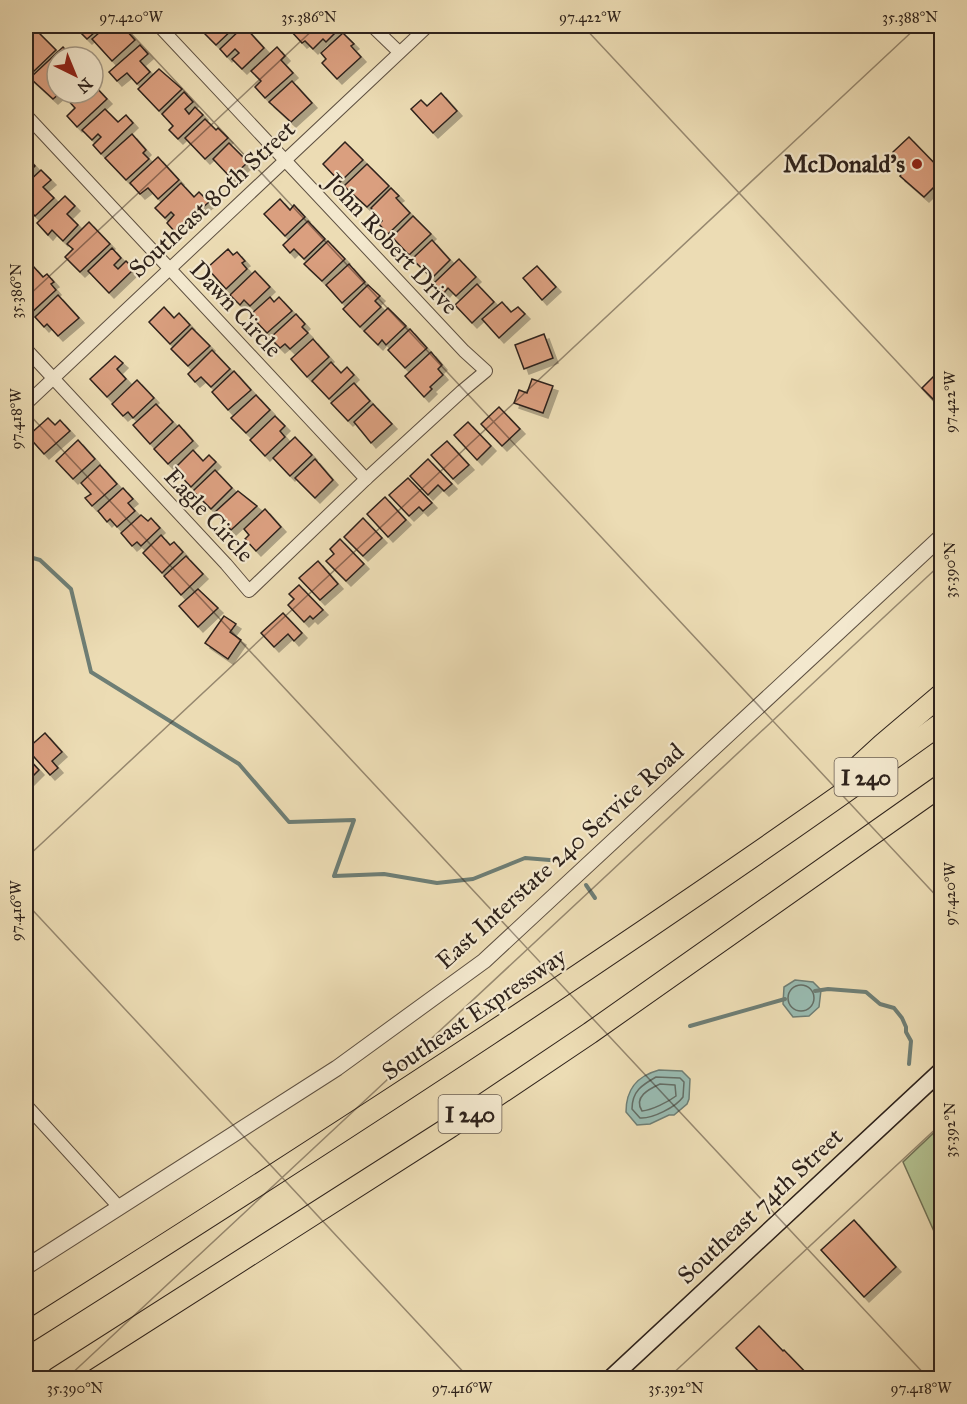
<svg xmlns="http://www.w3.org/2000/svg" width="967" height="1404" font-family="'IM FELL Great Primer',serif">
  <defs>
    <filter id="shadow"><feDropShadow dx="5" dy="5" stdDeviation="0" flood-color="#0004"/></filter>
  </defs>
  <rect width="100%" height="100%" fill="#ecdcb4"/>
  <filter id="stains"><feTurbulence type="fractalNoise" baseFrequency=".00333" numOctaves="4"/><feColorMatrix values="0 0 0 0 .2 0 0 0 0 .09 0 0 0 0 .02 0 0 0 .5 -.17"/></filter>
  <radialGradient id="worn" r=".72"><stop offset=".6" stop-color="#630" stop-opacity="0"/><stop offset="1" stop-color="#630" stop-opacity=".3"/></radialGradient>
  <path fill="#b3c291" stroke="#707256" stroke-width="1.5" d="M941 1126V1247L903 1162Z"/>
  <g fill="#99bbb1" stroke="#6e7e75" stroke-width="1.5">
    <path d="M795 980 813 982 821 990 819 1007 809 1016 793 1017 783 1004 784 987Z"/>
    <path d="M659 1070 682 1071 690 1079 689 1099 687 1104 674 1115H669L650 1124 637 1125 626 1112C626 1089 637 1076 659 1070Z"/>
  </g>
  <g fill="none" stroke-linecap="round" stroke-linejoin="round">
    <g stroke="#646e66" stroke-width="1.5">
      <circle cx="801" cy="998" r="13"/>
      <path d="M656 1077 680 1078 684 1082 683 1097C676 1107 652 1119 640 1118L632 1109C632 1091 642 1085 656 1077Z"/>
      <path d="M660 1084 675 1085 676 1096C668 1102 652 1110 642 1111 633 1097 649 1089 660 1084Z"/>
    </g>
    <g stroke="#6e7e75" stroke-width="4">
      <path d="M26 556 40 560 71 589 91 672 239 764 289 822 354 820 334 876 384 874 437 883 473 879 525 858 562 861"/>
      <path d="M586 885 595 898"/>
      <path d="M815 991 828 989 866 992 880 1004 894 1008 902 1018 906 1027V1032L911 1041 909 1064"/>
      <path d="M690 1026 785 999"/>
    </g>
  </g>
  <g fill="#da9f7f" stroke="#2e221b" stroke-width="1.5" filter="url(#shadow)">
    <path d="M32 26 56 50 32 73 26 67V33Z"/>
    <path d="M74 26H102L87 39Z"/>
    <path d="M107 26H117L123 32 125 29 135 40 112 61 92 39Z"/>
    <path d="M201 26H236L216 45 205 34 207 32Z"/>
    <path d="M244 26 264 48 242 69 232 59 239 53 235 49 227 57 220 49Z"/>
    <path d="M297 26H320L322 27 337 26 340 28 326 42 323 39 313 49 305 41 302 43 291 31Z"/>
    <path d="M343 33 354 44 351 46 361 57 337 79 322 63 326 59 321 53Z"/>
    <path d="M140 45 148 54 140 61 150 72 137 84 127 73 117 81 109 72Z"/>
    <path d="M63 47 71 56 57 57V93H60L53 99 30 78Z"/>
    <path d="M277 47 285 56 281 60 293 73 265 98 255 87 261 81 251 71Z"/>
    <path d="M159 69 182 89 159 111 138 89Z"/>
    <path d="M292 81 312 103 291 122 269 102Z"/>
    <path d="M93 84 107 99 77 127 67 116 75 108 65 97 69 93H93Z"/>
    <path d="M184 92 193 102 185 109 189 114 195 107 203 115 178 139 169 130 173 126 162 114Z"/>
    <path d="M441 93 457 111 433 133 411 109 421 100 427 106Z"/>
    <path d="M105 109 118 122 126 115 133 123 101 154 93 145 101 137 98 134 92 140 82 130Z"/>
    <path d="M205 119 216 130 218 128 228 138 205 159 185 138Z"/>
    <path d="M132 134 146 150 143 153 149 159 126 180 105 158Z"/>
    <path d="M909 137 942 171V175L937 180 938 183 924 197 900 176 904 170 894 158 893 152Z"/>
    <path d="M345 142 363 160 340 182 323 164Z"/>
    <path d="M229 143 248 162 231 178 213 159Z"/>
    <path d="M26 156 35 166 26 175Z"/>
    <path d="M158 157 179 180 158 199 148 188 140 194 130 183Z"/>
    <path d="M367 164 389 186 367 207 344 186Z"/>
    <path d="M41 170 51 180 43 187 54 198 35 216 26 207V184Z"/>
    <path d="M181 183 194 197 199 192 209 202 175 232 167 223 174 215 171 212 165 218 155 208Z"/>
    <path d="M391 188 399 196 396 198 410 213 388 234 379 224 382 221 371 208Z"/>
    <path d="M65 196 75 206 67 214 78 225 63 241 52 230 48 235 37 223Z"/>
    <path d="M280 199 290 210 294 205 305 217 285 236 264 214Z"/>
    <path d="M413 216 431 234 409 255 392 237Z"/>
    <path d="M308 221 325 239 304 259 294 249 290 253 283 245Z"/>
    <path d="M89 222 110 244 80 272 65 257 73 249 67 244Z"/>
    <path d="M432 240 450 260 432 278 412 259Z"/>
    <path d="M328 241 345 259 322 281 304 264Z"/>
    <path d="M112 248 121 258 114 265 118 269 126 261 134 269 109 293 88 271Z"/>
    <path d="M228 249 233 255 237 252 245 261 242 263 247 269 226 289 207 268Z"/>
    <path d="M459 259 476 277 456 296 448 288 444 293 434 283Z"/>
    <path d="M349 264 365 282 342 303 326 285Z"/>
    <path d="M33 266 43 277 47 274 54 282 51 284 56 290 31 313 26 306V272Z"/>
    <path d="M537 266 556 287 542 300 523 278Z"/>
    <path d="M255 271 270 287 250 306 244 300 240 305 230 295Z"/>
    <path d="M477 284 494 302 472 323 455 305Z"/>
    <path d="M368 285 380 296 375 301 381 307 360 327 343 309Z"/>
    <path d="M58 295 79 318 58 336 47 324 44 327 35 317Z"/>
    <path d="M270 297 274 302 279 297 292 311 267 333 250 315Z"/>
    <path d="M502 302 511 312 518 307 525 314 499 338 482 319Z"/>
    <path d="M164 307 174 318 179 313 190 325 170 344 149 322Z"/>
    <path d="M388 308 406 326 386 345 382 340 378 345 364 331Z"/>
    <path d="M296 314 305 324 302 327 308 333 290 349 285 344 280 348 270 338Z"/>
    <path d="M192 328 210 346 188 366 171 349Z"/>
    <path d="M410 329 427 348 405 368 388 350Z"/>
    <path d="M544 334 553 358 524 369 515 345Z"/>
    <path d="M313 339 329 357 307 377 291 359Z"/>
    <path d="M212 350 230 369 211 387 201 377 195 382 188 374Z"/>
    <path d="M431 352 442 365 438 369 443 375 430 387 432 389 424 397 405 376Z"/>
    <path d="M115 356 123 363 117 369 126 379 107 397 90 379Z"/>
    <path d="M331 362 341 373 347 367 354 375 329 399 312 381Z"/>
    <path d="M234 371 251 390 228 410 212 392Z"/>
    <path d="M936 374 942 380V408L922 388Z"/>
    <path d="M532 379 553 386 543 413 514 403 519 390 527 393Z"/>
    <path d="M137 380 154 398 133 418 128 412 123 416 112 404Z"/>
    <path d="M354 383 370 401 348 421 331 403Z"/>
    <path d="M256 395 270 410 246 433 231 418Z"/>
    <path d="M156 404 173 422 150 444 133 425Z"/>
    <path d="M373 404 392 424 371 443 354 422Z"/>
    <path d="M499 407 520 429 502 446 481 424Z"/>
    <path d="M275 416 285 426 280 431 285 437 265 456 250 440Z"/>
    <path d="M48 418 55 425 60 420 70 431 44 454 28 436Z"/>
    <path d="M468 422 491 446 477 460 454 435Z"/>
    <path d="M179 425 193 441 168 464 154 449Z"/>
    <path d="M295 437 312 455 290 476 273 458Z"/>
    <path d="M78 440 95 459 73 479 56 461Z"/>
    <path d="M447 441 469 465 453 479 431 455Z"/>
    <path d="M193 450 203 461 209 455 216 462 191 487 174 469Z"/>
    <path d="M315 459 333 480 315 498 295 478Z"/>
    <path d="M428 459 452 484 444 491 438 485 428 495 410 476Z"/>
    <path d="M100 465 117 484 92 506 85 498 91 494 81 483Z"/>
    <path d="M215 470 232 488 211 509 193 491Z"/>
    <path d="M408 478 432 503 423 511 419 507 409 516 389 495Z"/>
    <path d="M123 488 133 499 128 503 135 511 117 527 110 519 107 522 98 511Z"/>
    <path d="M238 491 257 506 231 530 215 512Z"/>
    <path d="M385 497 406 520 388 537 367 514Z"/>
    <path d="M265 509 281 527 256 551 245 539 249 535 244 529Z"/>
    <path d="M141 515 148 521 151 518 160 528 141 546 137 542 132 546 121 533Z"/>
    <path d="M363 518 382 538 363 556 344 537Z"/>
    <path d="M161 535 170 545 174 542 183 552 162 573 143 553Z"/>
    <path d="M340 539 364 564 346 581 326 561 334 554 330 549Z"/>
    <path d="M186 556 203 574 181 595 164 576Z"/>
    <path d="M318 561 338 584 320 600 299 578Z"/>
    <path d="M299 585 323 610 313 619 310 616 304 622 288 605 294 599 289 594Z"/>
    <path d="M198 589 218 608 198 627 179 606Z"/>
    <path d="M283 613 302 633 294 641 288 634 274 647 261 633Z"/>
    <path d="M224 616 236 624 230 632 241 640 228 659 205 643Z"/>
    <path d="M45 733 62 752 52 761 58 768 50 775 27 749Z"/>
    <path d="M26 756 39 770 26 783Z"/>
    <path d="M854 1220 896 1267 864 1297 821 1250Z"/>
    <path d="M759 1326 783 1351 784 1350 811 1378H761L758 1375 760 1373 736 1348Z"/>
  </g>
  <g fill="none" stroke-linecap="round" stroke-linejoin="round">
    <defs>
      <g id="minor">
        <path d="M372 26 399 52"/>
        <path d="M26 115 366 479"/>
        <path d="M26 349 226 564 249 591 366 479 462 391 486 371 464 351 159 26"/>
        <path d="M26 404 428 26"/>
        <path d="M26 1105 119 1207"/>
      </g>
      <path id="tertiary" d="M26 1267 337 1068 484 961 942 536"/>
      <path id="secondary" d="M611 1378 942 1070"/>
      <g id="motorway">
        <path d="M847 777 883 744 942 694"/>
        <path d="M26 1333C336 1137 644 937 942 723"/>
        <path d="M57 1378 450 1127 590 1033 942 785"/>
      </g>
    </defs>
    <use href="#minor" stroke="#5e5041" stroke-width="14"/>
    <use href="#tertiary" stroke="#5e5041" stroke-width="17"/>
    <use href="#secondary" stroke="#2e221b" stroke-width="19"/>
    <use href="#motorway" stroke="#2e221b" stroke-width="23"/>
    <use href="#minor" stroke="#f3e8ce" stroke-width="12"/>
    <use href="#tertiary" stroke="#f3e8ce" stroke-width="15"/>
    <use href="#secondary" stroke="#f3e8ce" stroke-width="16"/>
    <use href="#motorway" stroke="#ecdcb4" stroke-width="21"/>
  </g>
  <path fill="none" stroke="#2e221b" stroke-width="1.5" stroke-opacity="0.45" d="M124 26 942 902M583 26 942 410M26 298 317 26M26 411 928 1378M26 858 918 26M26 903 469 1378M67 1378 942 563M668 1378 942 1123"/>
  <circle fill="#8f2418" stroke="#f3e8ce" stroke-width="2" cx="917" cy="164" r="6"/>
  <g text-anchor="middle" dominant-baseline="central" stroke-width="4.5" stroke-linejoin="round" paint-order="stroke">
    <g fill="#f3e8ce" stroke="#695d51" stroke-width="1.5">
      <rect x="834.5" y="758" width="63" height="38" rx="4.5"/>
      <rect x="438.5" y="1095" width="63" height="38" rx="4.5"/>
    </g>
    <g font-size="22" font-weight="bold" fill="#2e221b">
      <text x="866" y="777">I 240</text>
      <text x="470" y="1114">I 240</text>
    </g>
    <g font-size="24" font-weight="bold" fill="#2e221b" stroke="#f3e8ce" text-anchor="end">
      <text x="905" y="164">McDonald's</text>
    </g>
    <g font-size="24" fill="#2e221b" stroke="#f3e8ce">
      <text transform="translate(212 199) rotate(-43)">Southeast 80th Street</text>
      <text transform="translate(392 244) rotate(47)">John Robert Drive</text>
      <text transform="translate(236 309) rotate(47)">Dawn Circle</text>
      <text transform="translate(209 515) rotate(47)">Eagle Circle</text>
      <text transform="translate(560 856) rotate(-42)">East Interstate 240 Service Road</text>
      <text transform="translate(474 1014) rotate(-34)">Southeast Expressway</text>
      <text transform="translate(760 1206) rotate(-43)">Southeast 74th Street</text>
    </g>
  </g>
  <rect width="967" height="1404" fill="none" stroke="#ecdcb4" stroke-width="66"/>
  <g transform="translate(75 75) rotate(137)"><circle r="28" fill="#f3e8ce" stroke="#a49986" stroke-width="1.5"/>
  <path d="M0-4.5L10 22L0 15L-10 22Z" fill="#8f2418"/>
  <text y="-9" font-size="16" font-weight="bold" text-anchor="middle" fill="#2e221b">N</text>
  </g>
  <rect x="33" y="33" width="901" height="1338" fill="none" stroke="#2e221b" stroke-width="2"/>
  <g font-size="15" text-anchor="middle" fill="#2e221b">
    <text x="131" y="22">97.420°W</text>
    <text x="309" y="22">35.386°N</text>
    <text x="590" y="22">97.422°W</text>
    <text x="910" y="22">35.388°N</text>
    <text transform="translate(16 291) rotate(-90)" y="5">35.386°N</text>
    <text transform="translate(950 402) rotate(-90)" y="5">97.422°W</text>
    <text transform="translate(16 419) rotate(-90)" y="5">97.418°W</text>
    <text transform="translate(950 570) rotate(-90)" y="5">35.390°N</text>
    <text transform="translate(950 894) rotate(-90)" y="5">97.420°W</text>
    <text transform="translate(16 911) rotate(-90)" y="5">97.416°W</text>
    <text transform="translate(950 1130) rotate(-90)" y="5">35.392°N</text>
    <text x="75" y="1393">35.390°N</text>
    <text x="462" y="1393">97.416°W</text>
    <text x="676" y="1393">35.392°N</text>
    <text x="921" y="1393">97.418°W</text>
  </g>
  <rect width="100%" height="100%" filter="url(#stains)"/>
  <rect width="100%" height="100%" fill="url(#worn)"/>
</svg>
